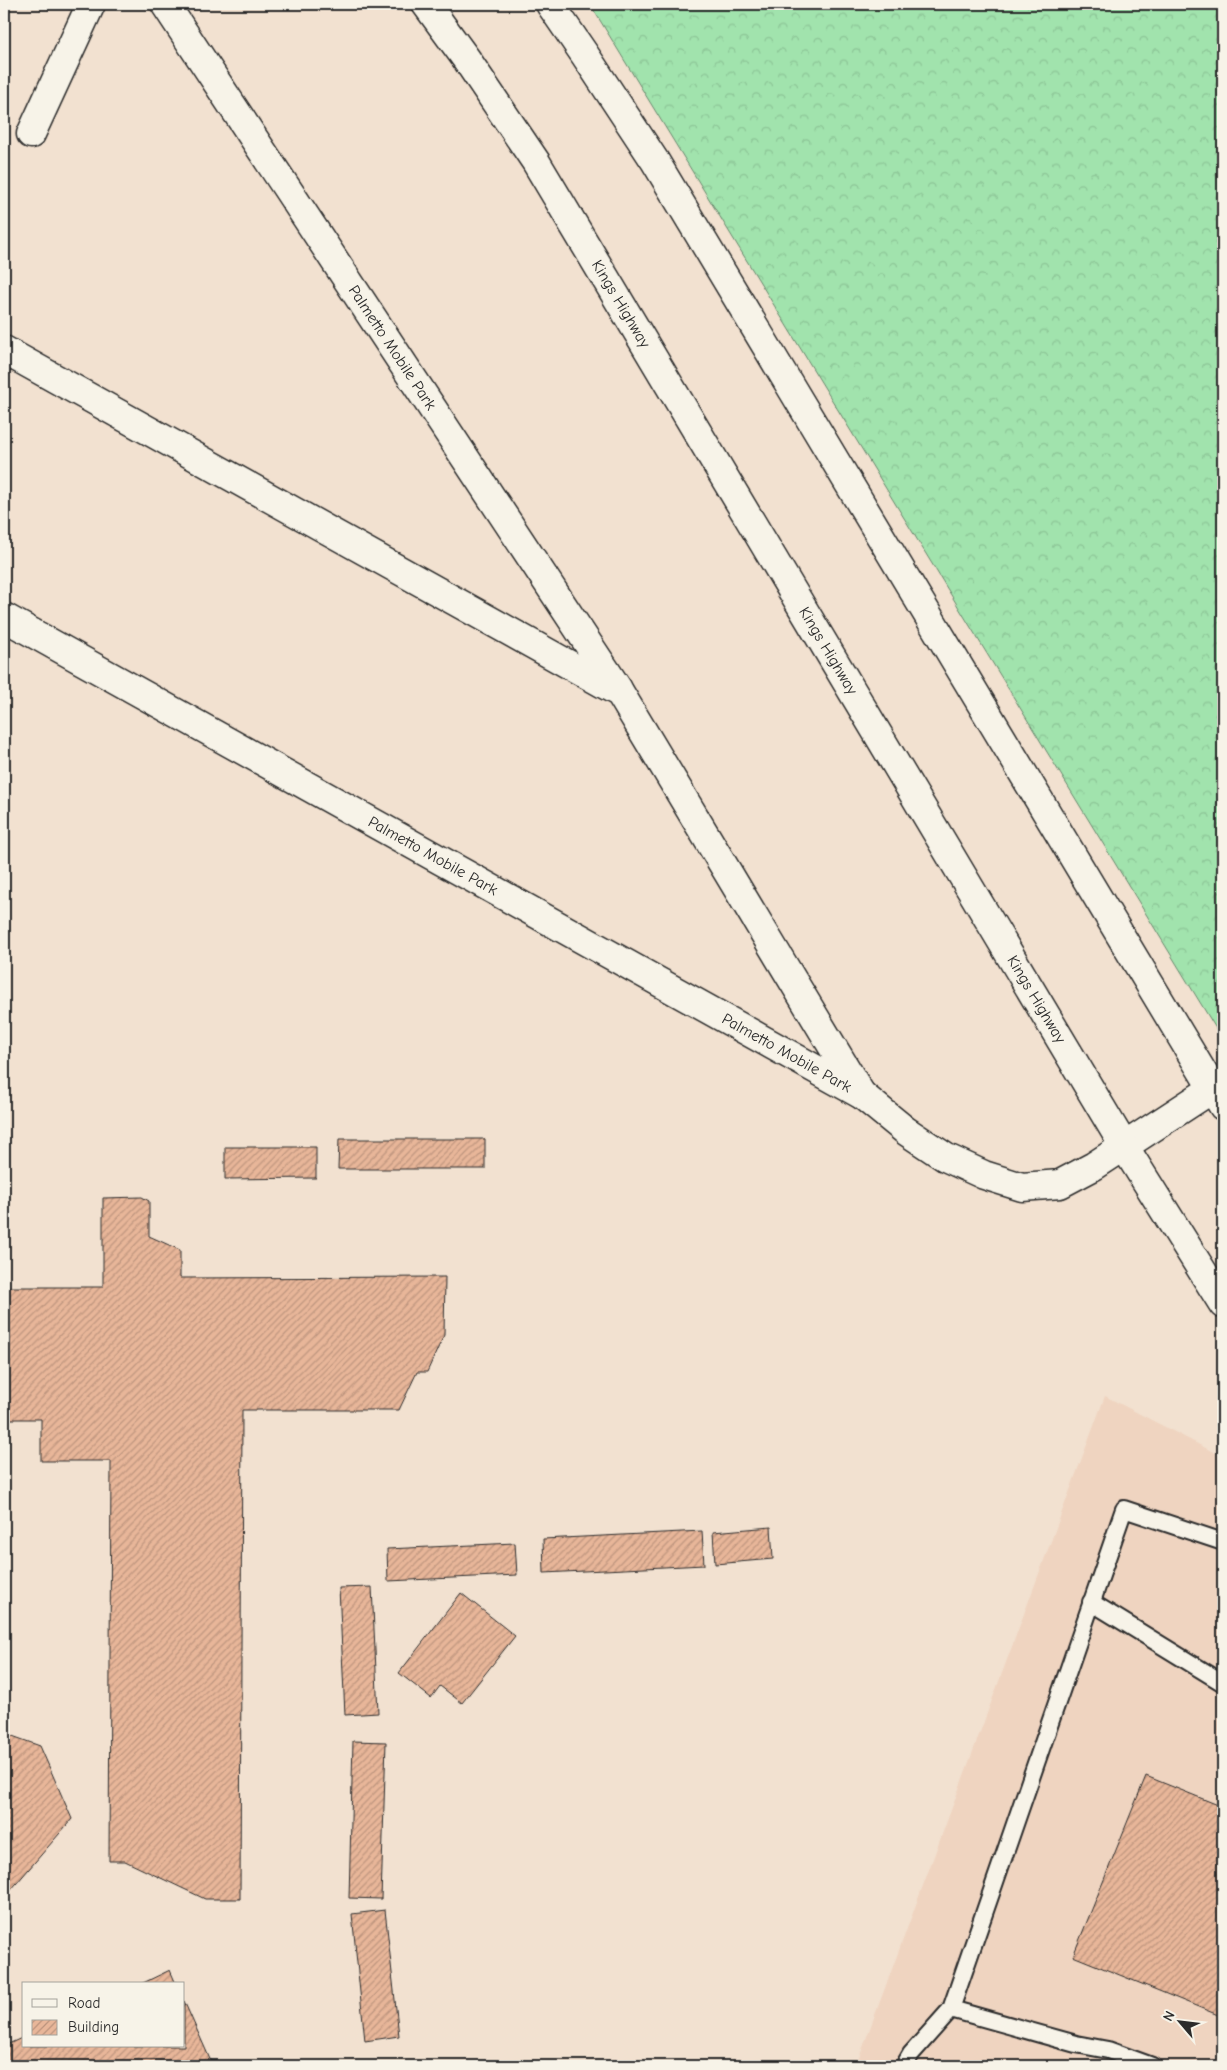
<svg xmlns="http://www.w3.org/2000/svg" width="1227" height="2070" font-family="'Comic Neue',sans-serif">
  <defs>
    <pattern id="forest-crowns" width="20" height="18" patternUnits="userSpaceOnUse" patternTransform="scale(1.25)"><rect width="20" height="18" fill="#a1e3ad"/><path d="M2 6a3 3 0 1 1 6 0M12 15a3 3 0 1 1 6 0" fill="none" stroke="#8bc395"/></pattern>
    <pattern id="building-hatch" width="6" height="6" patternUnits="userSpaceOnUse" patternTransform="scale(1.25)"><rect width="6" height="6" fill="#e8b699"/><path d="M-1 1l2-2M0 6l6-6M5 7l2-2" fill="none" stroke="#bc947d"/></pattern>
  </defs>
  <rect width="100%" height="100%" fill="#f2e1d0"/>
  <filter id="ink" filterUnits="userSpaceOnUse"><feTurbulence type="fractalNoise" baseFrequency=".02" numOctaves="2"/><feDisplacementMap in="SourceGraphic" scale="10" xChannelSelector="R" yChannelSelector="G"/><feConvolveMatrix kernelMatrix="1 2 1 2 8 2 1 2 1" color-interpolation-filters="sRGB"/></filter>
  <g filter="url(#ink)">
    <path fill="#efd4c0" d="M1105 1396 1223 1457V2066H856Z"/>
    <path fill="url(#forest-crowns)" stroke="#66876c" d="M590 4H1223V1040Z"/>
    <g fill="url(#building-hatch)" stroke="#2b2b2b">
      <path d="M339 1139H485V1169H338Z"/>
      <path d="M225 1147H316V1178L225 1179Z"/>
      <path d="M142 1197 149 1201V1236L180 1250V1278L445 1277 444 1335 427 1372H417L399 1410H242L240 1899H205L125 1861H109L111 1461H41V1419H4V1287H103V1198Z"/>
      <path d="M771 1527 773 1559 715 1564 713 1532Z"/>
      <path d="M702 1531 704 1565 544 1573 543 1539Z"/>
      <path d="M515 1543 517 1575 388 1581 387 1549Z"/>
      <path d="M372 1587 378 1713 345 1715 339 1588Z"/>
      <path d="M461 1593 515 1636 462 1703 440 1686 431 1698 399 1673Z"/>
      <path d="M4 1733 40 1746 72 1819 4 1898Z"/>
      <path d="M353 1741 386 1742 381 1899 349 1898Z"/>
      <path d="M1146 1776 1223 1807V2017L1073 1956Z"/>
      <path d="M385 1910 399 2036 365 2041 352 1914Z"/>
      <path d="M170 1970 176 1984H141Z"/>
      <path d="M184 2001 213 2066H4V2046L24 2037V2046H184Z"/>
    </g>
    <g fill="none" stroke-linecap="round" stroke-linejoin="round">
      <defs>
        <g id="service">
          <path d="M1091 1602 1223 1683"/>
          <path d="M904 2066 911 2054 951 2009"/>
          <path d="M1152 2066 1108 2050 1076 2044 951 2009 1124 1509 1223 1542"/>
        </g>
        <g id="minor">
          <path id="s1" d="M165 4 618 689"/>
          <path d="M31 134 91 4"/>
          <path d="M4 350 620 693 861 1094"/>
          <path id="s2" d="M4 617 862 1095 906 1131 945 1157 984 1175 1022 1187 1060 1184 1094 1166 1212 1089"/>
        </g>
        <g id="secondary">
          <path id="s3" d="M426 4 467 60 536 162 1124 1146 1223 1304"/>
          <path d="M550 4 585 55 655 161 1223 1106"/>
        </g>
      </defs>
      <use href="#service" stroke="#2b2b2b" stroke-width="20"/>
      <use href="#minor" stroke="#2b2b2b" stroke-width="31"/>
      <use href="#secondary" stroke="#2b2b2b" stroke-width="31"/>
      <use href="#service" stroke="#f7f3e8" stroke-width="16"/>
      <use href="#minor" stroke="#f7f3e8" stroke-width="28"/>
      <use href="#secondary" stroke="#f7f3e8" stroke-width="28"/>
    </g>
  </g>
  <g text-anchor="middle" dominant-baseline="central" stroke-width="4" stroke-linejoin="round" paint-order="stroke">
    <g font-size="16" fill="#2b2b2b" stroke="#f7f3e8">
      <text stroke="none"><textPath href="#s3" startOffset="358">Kings Highway</textPath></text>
      <text stroke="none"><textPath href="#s1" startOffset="412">Palmetto Mobile Park</textPath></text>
      <text stroke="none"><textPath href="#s3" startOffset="762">Kings Highway</textPath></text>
      <text stroke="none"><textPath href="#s2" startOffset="491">Palmetto Mobile Park</textPath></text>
      <text stroke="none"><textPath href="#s3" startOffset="1168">Kings Highway</textPath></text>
      <text stroke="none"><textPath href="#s2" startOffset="896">Palmetto Mobile Park</textPath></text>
    </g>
  </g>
  <rect width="1227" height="2070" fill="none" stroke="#f7f3e8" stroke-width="20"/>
  <rect x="10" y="10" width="1207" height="2050" fill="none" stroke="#2b2b2b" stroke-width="2" filter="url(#ink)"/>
  <rect x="22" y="1982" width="162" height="65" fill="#f7f3e8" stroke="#a5a39c"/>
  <rect x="32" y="1999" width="25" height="8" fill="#f7f3e8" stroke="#a5a39c"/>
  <text x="68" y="2008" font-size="15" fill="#2b2b2b">Road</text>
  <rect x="32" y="2020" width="25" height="15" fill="url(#building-hatch)" stroke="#a5a39c"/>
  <text x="68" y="2032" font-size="15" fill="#2b2b2b">Building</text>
  <g transform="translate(1180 2022) rotate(298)" stroke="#f7f3e8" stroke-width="4" paint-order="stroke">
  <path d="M0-4L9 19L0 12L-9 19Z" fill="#2b2b2b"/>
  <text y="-8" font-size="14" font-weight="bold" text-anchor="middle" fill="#2b2b2b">N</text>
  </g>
</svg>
